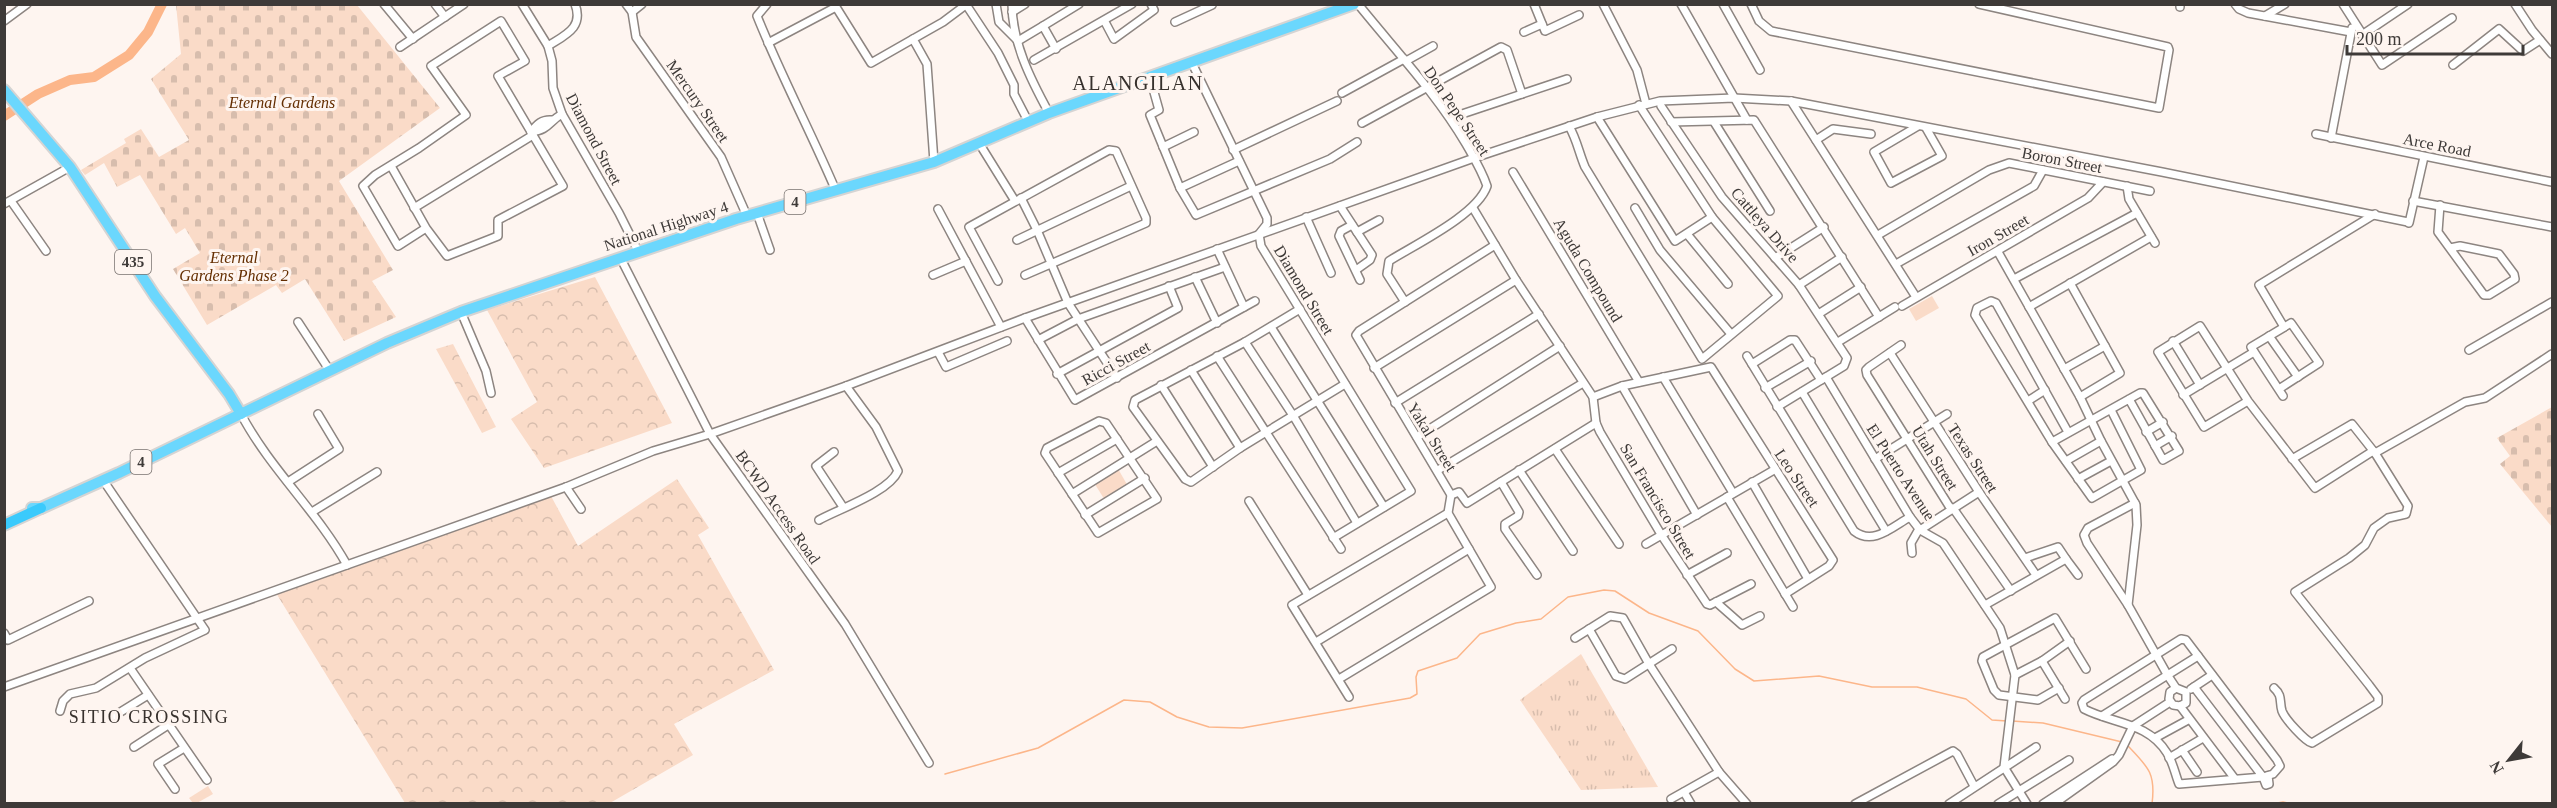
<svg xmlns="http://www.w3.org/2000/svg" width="2557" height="808" font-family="'Times New Roman',serif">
  <defs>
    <pattern id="grass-tufts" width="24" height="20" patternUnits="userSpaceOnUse" patternTransform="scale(1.5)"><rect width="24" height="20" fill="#fadbc8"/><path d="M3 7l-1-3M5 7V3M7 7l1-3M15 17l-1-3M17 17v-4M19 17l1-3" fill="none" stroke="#d7bdad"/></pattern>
    <pattern id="forest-crowns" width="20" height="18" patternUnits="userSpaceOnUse" patternTransform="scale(1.5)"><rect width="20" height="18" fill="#fadbc8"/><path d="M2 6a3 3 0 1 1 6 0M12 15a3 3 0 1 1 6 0" fill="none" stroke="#d7bdad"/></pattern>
    <pattern id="cemetery-stones" width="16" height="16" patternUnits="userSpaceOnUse" patternTransform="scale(1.5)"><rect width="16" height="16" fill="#fadbc8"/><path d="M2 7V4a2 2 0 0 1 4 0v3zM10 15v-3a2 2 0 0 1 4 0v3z" fill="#d7bdad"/></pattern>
  </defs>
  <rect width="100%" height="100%" fill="#fef5f0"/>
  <path fill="url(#grass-tufts)" d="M1581 654 1658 787 1581 790 1520 700Z"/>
  <g fill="url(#forest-crowns)">
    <path d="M595 277 672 423 544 468 511 419 537 402 487 310Z"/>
    <path d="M453 344 496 427 482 433 436 349Z"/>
    <path d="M677 479 709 528 698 535 774 670 674 724 693 755 610 803H405L276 593 551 496 578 546Z"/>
  </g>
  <g fill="url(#cemetery-stones)">
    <path d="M176 5H357L440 108 339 181 393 270 372 281 396 317 344 341 305 279 282 293 276 285 207 325 173 269 200 253 185 228 176 234 140 175 117 187 104 163 85 175 81 170 126 143 124 139 141 129 159 157 189 140 151 79 181 54Z"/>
    <path d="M2552 407V527L2500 464 2510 456 2497 438Z"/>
  </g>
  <g fill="#fadbc8">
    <path d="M1932 296 1939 308 1916 321 1909 309Z"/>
    <path d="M1117 467 1129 488 1106 502 1093 481Z"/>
    <path d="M208 786 213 794 197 803H193L189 798Z"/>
  </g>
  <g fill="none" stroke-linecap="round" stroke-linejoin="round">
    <g stroke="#fcb68a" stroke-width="1.5">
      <path d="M2012 721 2043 723 2122 742"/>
      <path d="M2128 746C2148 767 2156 773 2152 804"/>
      <path d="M945 774 1038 748 1124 700 1150 702 1177 717 1209 727 1242 728 1410 698 1417 694 1416 677 1418 671 1457 658 1480 634 1516 623 1541 619 1568 597 1604 590 1615 591 1649 613 1698 631 1735 669 1754 681 1819 676 1872 687H1917L1966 699 1992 720 2007 721"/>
      <path d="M2271 804 2283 802 2293 804"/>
    </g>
    <path stroke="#fcb68a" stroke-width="10" d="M4 116 38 94 70 80 94 77 129 55 148 32 162 4"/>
    <defs>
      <g id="minor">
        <path d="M384 4 413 39"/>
        <path d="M435 4 445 17"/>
        <path d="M522 4 548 46 552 61 553 88 562 114 619 213 638 251"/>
        <path d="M626 4 632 12 636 37 721 157 747 216"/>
        <path d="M767 4 757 16C781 76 811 132 836 191"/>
        <path d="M996 4 999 22 1018 41 1043 26 1056 49"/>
        <path d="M1012 4C1012 43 1031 80 1049 113"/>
        <path d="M1358 4C1395 50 1436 93 1466 144 1474 158 1482 171 1487 186 1477 215 1416 244 1389 261L1387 274 1405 302"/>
        <path d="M1534 4 1545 31 1579 15"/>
        <path d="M1603 4 1637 70 1646 104"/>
        <path d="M1681 4 1747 120"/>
        <path d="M1723 4 1760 70"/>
        <path d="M1751 4 1759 21 1771 31 2159 108 2169 50 2168 47 1979 4"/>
        <path d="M2180 4V7"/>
        <path d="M2235 4 2239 9 2248 13 2351 32"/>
        <path d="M2343 4 2382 65 2452 18"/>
        <path d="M2515 4 2532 30 2552 54"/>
        <path d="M967 6 998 53 1014 85V94L1028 121"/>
        <path d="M632 12 642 4"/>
        <path d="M1012 12 1025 4"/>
        <path d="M2265 16 2285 4"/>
        <path d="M4 21 27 4"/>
        <path d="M1105 22 1114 39 1154 10 1151 4"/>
        <path d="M1175 22 1212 5"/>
        <path d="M1043 26 1079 4"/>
        <path d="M1524 32 1542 24"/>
        <path d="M2362 35 2408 4"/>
        <path d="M768 43 836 7 871 63 913 39"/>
        <path d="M548 46C565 35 584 28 575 4"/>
        <path d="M400 47 464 4"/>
        <path d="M1034 60 1132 4"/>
        <path d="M1406 61 1433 46"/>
        <path d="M1192 63 1267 218V224L1259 234 1261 246 1411 491 1333 538"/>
        <path d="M2453 65 2499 29 2523 51 2540 40"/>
        <path d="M1152 85 1159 110 1150 115 1180 188 1196 215 1330 159 1357 142"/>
        <path d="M1342 93 1404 59"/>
        <path d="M1791 101 1916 297"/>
        <path d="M1661 106 1722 197 1799 285 1847 358 1844 366 1777 407"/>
        <path d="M1597 117 1675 241 1712 217"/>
        <path d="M1450 118 1567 79"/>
        <path d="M552 120C542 119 537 124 531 132 549 130 548 122 562 114"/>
        <path d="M1671 122 1754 120 1879 317"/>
        <path d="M1714 122 1770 211"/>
        <path d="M1362 123 1501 47 1507 50 1522 94"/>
        <path d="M1569 126C1577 140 1579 153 1585 167L1702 359 1778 296 1712 217 1639 105"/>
        <path d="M1918 126 1874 152 1891 183 1942 156 1926 128"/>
        <path d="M2316 134 2552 182"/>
        <path d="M2331 138 2352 28"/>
        <path d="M1816 140 1833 129 1871 134"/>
        <path d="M979 143 1015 201"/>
        <path d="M1163 147 1194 132"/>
        <path d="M1233 150 1337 101"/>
        <path d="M934 162 927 64 913 39 943 22 967 4"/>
        <path d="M391 166 426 228 447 256 498 236V220L563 186 498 76 525 61 501 21 431 66 466 115 419 148 375 175 363 186 398 246 426 228"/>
        <path d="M1513 172 1639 382"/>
        <path d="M2127 186 2129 199 2155 243"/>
        <path d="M1180 188 1239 161"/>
        <path d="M1021 198 1037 230 1068 303 1117 378"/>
        <path d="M11 201 46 251"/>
        <path d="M2413 201 2552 227"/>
        <path d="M4 204 70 167"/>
        <path d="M2440 205 2438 232 2484 295H2489L2515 279 2514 274 2499 254 2460 246 2450 248"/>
        <path d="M1340 206 1372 255 1370 260 1356 270"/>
        <path d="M414 208 533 135"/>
        <path d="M1473 208 1516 280 1593 397 1596 423 1600 432 1662 536 1707 604 1710 605 1751 584"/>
        <path d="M1635 208 1660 250 1731 334"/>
        <path d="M938 209 1001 327"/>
        <path d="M757 213 770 250"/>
        <path d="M1306 217 1331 273"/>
        <path d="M2409 223 2424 157"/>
        <path d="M1352 225 1341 231 1339 236 1360 280"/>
        <path d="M1357 232 1379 220"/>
        <path d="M1687 234 1728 284"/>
        <path d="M1878 235 1989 170 2009 163 2150 191"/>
        <path d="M1017 240 1131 186"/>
        <path d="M1217 249 1244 307"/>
        <path d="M1998 252 2080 397 2101 441 2136 505 2137 525 2128 605 2168 676 2176 688 2186 692V703L2180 706 2173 705 2169 699 2170 692 2176 688"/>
        <path d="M620 257 710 434 845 624 929 763"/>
        <path d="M1775 258 1824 227"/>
        <path d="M1896 264 2034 186 2043 170"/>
        <path d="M933 275 966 261"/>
        <path d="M1195 277 1217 323"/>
        <path d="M2014 279 2137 213"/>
        <path d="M998 281 969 227 1109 150 1116 151 1146 218V223L1025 275"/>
        <path d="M2070 283 2120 373 2080 397"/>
        <path d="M1799 285 1842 257"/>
        <path d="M1902 306 2088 198 2103 182"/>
        <path d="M2029 307 2151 237"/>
        <path d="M1300 309 1245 342 1135 400 1133 407 1185 479 1191 482 1240 448 1345 384"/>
        <path d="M461 312 486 371 491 393"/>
        <path d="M1820 313 1861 287"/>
        <path d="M1025 318 1075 400 1255 301"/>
        <path d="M298 322 330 371"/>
        <path d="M1271 327 1384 507"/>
        <path d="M2284 327 2259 285 2375 214"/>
        <path d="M2269 336 2298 377"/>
        <path d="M1038 340 1078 319 1225 267"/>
        <path d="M2173 341 2200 385"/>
        <path d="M1245 342 1294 417 1357 523"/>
        <path d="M1838 342 1895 307"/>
        <path d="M1901 345 1869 367 1866 370 1867 375 1949 506 1955 511 2011 591"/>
        <path d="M2469 350 2552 302"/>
        <path d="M938 352 946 367 1007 341"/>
        <path d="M1890 353 1979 492 2036 575"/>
        <path d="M1217 356 1341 549"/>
        <path d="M1747 356 1854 531C1873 546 1892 527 1910 517"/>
        <path d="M1752 364 1790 340H1795L1821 380"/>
        <path d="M1374 368 1516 280"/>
        <path d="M2064 369 2105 346"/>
        <path d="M1191 370 1240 448"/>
        <path d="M1057 374 1178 308 1169 286"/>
        <path d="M1663 377 1733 493"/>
        <path d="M1826 377 1910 517 1920 530 1943 543 2000 628 2015 675 2004 767 2027 804"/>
        <path d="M1161 385 1213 467"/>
        <path d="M1622 386 1697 515"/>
        <path d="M1765 388 1811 361"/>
        <path d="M2279 389 2319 363 2291 323 2251 347 2283 396"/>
        <path d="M1802 392 1886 531"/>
        <path d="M2183 395 2254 352"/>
        <path d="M1593 397 1622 386 1711 367 1833 560 1829 566 1785 594"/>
        <path d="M2028 401 2045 390"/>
        <path d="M2248 401 2204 427 2158 352 2200 326 2248 401 2315 488 2373 451"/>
        <path d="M1395 403 1539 314"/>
        <path d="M241 414C270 469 317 511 347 565"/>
        <path d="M1099 421 1106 423 1157 499 1098 533 1045 453 1047 448Z"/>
        <path d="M2068 432 1996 303 1991 301 1977 308 1975 315 2052 442 2092 498 2141 470 2111 410"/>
        <path d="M2146 432 2163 422"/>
        <path d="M1417 437 1560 346"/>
        <path d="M2052 442 2140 393H2143L2179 451 2163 460 2129 399"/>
        <path d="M2155 446 2172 436"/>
        <path d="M1555 449 1619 544"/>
        <path d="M834 452 816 466 843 507"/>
        <path d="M2375 453 2465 402 2485 398 2552 354"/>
        <path d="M1875 459 1947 414"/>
        <path d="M2066 461 2101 441"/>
        <path d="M1438 470 1583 383"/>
        <path d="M1519 470 1573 551"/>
        <path d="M1058 473 1117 439"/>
        <path d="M2078 479 2111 461"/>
        <path d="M288 482 339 449 318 414"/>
        <path d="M1501 482 1519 512 1518 516 1505 524V529L1537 575"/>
        <path d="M1752 482 1808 579"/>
        <path d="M566 487 581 509"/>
        <path d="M1072 494 1157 441"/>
        <path d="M1451 495 1459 492 1467 503 1596 423"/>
        <path d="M1727 497 1793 607"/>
        <path d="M1249 501 1308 595"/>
        <path d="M312 512 377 472"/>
        <path d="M1085 515 1145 478"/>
        <path d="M819 520C839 509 889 492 898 471L876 427 846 386"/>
        <path d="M1920 530 1979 492"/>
        <path d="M1646 544 1774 470"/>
        <path d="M1912 553 1911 543 1919 529"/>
        <path d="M2066 559 2078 575"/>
        <path d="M1687 575 1727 553"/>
        <path d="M1716 602 1742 625 1760 616"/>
        <path d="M1985 605 2066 559 2058 547 2025 558"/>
        <path d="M2128 605 2087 543 2084 535 2088 528 2135 503"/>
        <path d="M1589 629 1616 676 1625 679 1672 649"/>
        <path d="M4 633 8 640 89 601"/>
        <path d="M1575 638 1610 616 1623 618 1649 664 1719 772 1747 804"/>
        <path d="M2181 639 2186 640 2277 760 2280 766 2273 774 2263 777 2179 784C2175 774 2173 762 2167 753 2148 722 2113 724 2084 709L2082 703 2084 700Z"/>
        <path d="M1316 642 1469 549"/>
        <path d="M2042 661 2065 699"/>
        <path d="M130 668 207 780"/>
        <path d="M2015 675 2042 661 2070 641"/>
        <path d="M1339 679 1491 587 1448 513 1451 495 1356 335 1359 331 1495 245"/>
        <path d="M4 687 566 487 653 451 710 434 846 386 1025 318 1474 158 1597 117 1660 101 1734 98 1791 101 2162 172 2408 222"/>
        <path d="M2194 687 2263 777 2266 785 2269 784 2268 776"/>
        <path d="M2059 688 2038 700 1999 695 1994 690 1982 661 1983 657 2055 618 2086 669"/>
        <path d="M2274 688C2283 696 2279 701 2282 711 2285 719 2305 741 2312 743L2378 703V697L2369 685 2295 592 2349 558 2365 545 2374 528 2388 518 2406 514 2408 506 2375 453 2352 424 2292 459"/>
        <path d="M2191 689 2212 675"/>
        <path d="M1349 697 1292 605 1448 513"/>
        <path d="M2180 706 2235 779"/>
        <path d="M60 711 63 701 70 694 96 688 145 658 205 630 103 480"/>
        <path d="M114 716 148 695"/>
        <path d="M2102 716 2198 656"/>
        <path d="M2155 738 2188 720"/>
        <path d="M134 747 168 725"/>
        <path d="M2182 750 2197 772"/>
        <path d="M2169 758 2203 738"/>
        <path d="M175 789 158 764 184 748"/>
        <path d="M1684 792 1691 804"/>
        <path d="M1671 799 1719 772"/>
        <path d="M1855 804 1953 751 1957 754 1974 786"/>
        <path d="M1949 804 2036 747"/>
        <path d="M1998 804 2069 760"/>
        <path d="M2043 804 2112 759"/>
        <path d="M2054 804 2113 762 2119 755 2133 726 2170 702"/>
      </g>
      <g id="primary">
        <path d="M4 90 70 167 155 296 229 394 241 414"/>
        <path d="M32 508H41L119 473 387 343 461 312 736 219 934 162 1049 113 1354 4"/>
      </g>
      <path id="trunk" d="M4 525 41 508"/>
    </defs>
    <use href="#minor" stroke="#8d8581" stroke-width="10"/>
    <use href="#primary" stroke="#d5d4d3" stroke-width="14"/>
    <use href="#trunk" stroke="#d5d4d3" stroke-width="14"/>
    <use href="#minor" stroke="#fff" stroke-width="7"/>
    <use href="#primary" stroke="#6bd7fd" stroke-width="10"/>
    <use href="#trunk" stroke="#3acafc" stroke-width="10"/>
  </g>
  <g text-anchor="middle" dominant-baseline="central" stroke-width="6" stroke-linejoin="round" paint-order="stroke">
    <g fill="#fef5f0" stroke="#78726f" stroke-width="1.5">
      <rect x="784.5" y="190" width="21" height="24" rx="4.5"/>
      <rect x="115" y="250" width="36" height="24" rx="4.5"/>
      <rect x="130.5" y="450" width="21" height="24" rx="4.5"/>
    </g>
    <g font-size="15" font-weight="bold" fill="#3e3a38">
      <text x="795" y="202">4</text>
      <text x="133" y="262">435</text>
      <text x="141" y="462">4</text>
    </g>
    <g font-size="16" fill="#3e3a38" stroke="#fef5f0">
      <text transform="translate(698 101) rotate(55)">Mercury Street</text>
      <text transform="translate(1457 111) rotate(56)">Don Pepe Street</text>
      <text transform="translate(594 139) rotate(62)">Diamond Street</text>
      <text transform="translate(2437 145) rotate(11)">Arce Road</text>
      <text transform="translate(2062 160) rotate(11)">Boron Street</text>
      <text transform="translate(1765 225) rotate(49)">Cattleya Drive</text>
      <text transform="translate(666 226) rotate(-18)">National Highway 4</text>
      <text transform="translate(1998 235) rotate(-30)">Iron Street</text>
      <text transform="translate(1588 270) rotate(59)">Aguda Compound</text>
      <text transform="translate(1304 290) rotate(59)">Diamond Street</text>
      <text transform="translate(1116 363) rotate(-29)">Ricci Street</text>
      <text transform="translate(1432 437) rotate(58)">Yakal Street</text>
      <text transform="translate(1935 458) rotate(58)">Utah Street</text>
      <text transform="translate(1973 458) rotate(57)">Texas Street</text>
      <text transform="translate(1901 472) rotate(57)">El Puerto Avenue</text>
      <text transform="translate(1797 478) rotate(56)">Leo Street</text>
      <text transform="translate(1658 501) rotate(59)">San Francisco Street</text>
      <text transform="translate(778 507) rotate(55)">BCWD Access Road</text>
    </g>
    <g font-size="16" font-style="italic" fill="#642e01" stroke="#fef5f0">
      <text x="282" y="102">Eternal Gardens</text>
      <text x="234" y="257">Eternal<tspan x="234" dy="18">Gardens Phase 2</tspan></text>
    </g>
    <g font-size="18" letter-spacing="1.5" fill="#37312d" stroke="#fef5f0">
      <text x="149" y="717">SITIO CROSSING</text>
    </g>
    <g font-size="20" letter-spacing="1.5" fill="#37312d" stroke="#fef5f0">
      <text x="1138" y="83">ALANGILAN</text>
    </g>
  </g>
  <rect width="2557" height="808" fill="none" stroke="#3e3a38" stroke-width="12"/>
  <g transform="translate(2509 760) rotate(239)" stroke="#fef5f0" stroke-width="4.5" paint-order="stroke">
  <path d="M0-4.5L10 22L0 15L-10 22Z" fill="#3e3a38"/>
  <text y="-9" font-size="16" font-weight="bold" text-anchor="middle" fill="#3e3a38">N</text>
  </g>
  <path d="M2347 45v9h176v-9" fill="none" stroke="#3e3a38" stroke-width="3"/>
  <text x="2356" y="45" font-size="18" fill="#3e3a38" stroke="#fef5f0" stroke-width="4.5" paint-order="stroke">200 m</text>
</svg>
